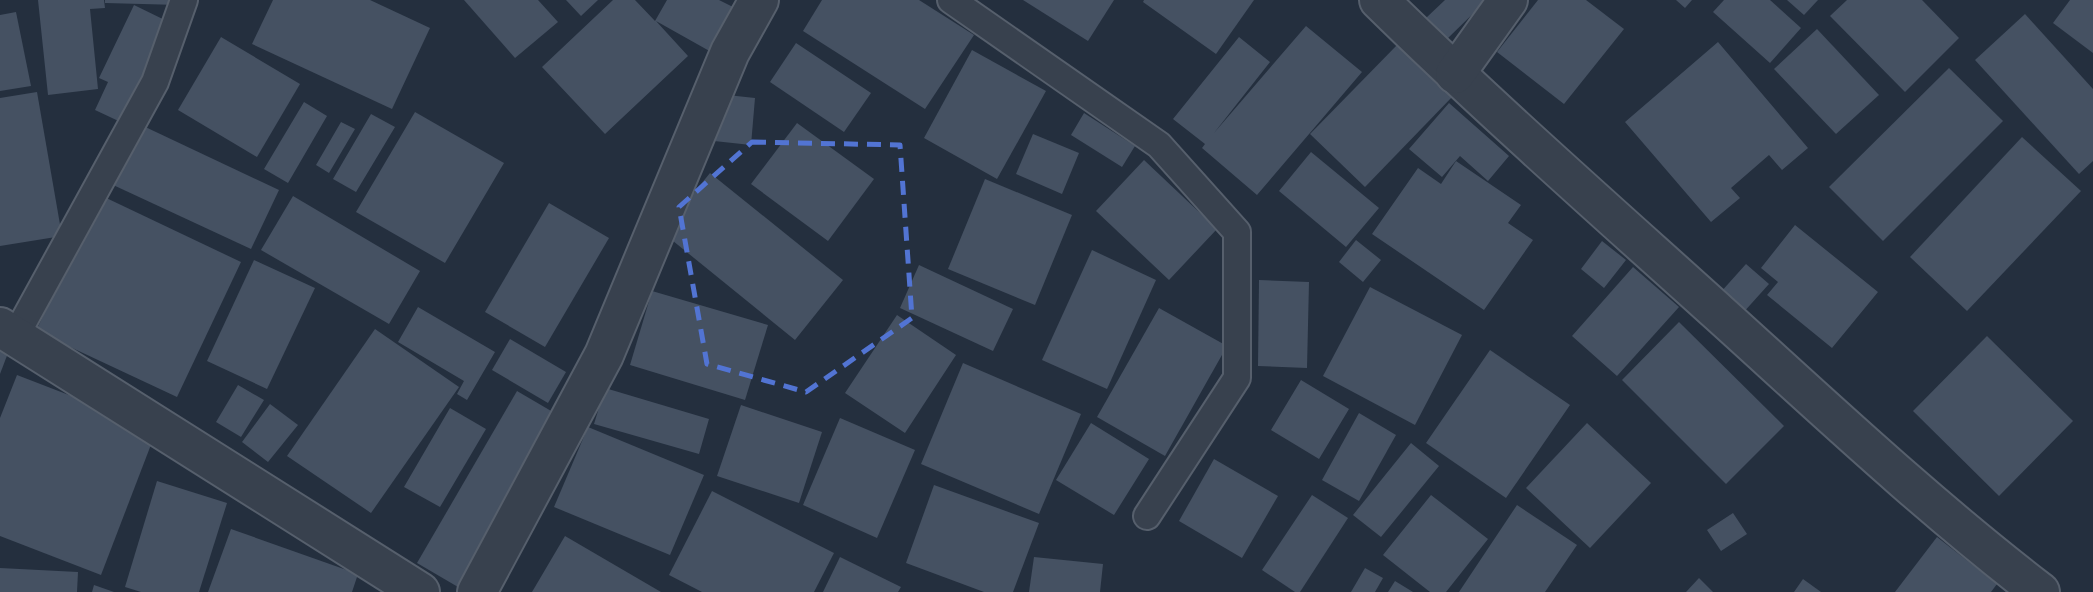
<svg xmlns="http://www.w3.org/2000/svg" width="2093" height="592" font-family="Montserrat,sans-serif">
  <rect width="100%" height="100%" fill="#242f3e"/>
  <g fill="#455162">
    <path d="M38 0H104L105 8 90 9 98 89 48 95Z"/>
    <path d="M105 0H179V5L105 3Z"/>
    <path d="M273 0H370L430 28 392 109 252 44Z"/>
    <path d="M464 0H538L558 22 515 58Z"/>
    <path d="M566 0H598L581 16Z"/>
    <path d="M613 0H635L655 21 667 0H719L737 9 713 53 656 21 688 56 605 134 542 67Z"/>
    <path d="M822 0H919L974 35 925 109 803 31Z"/>
    <path d="M1023 0H1114L1088 41Z"/>
    <path d="M1144 0H1254L1216 54 1143 2Z"/>
    <path d="M1445 0H1487L1446 40 1426 18Z"/>
    <path d="M1538 0H1586L1624 29 1564 104 1497 52Z"/>
    <path d="M1676 0H1692L1685 8Z"/>
    <path d="M1724 0H1770L1801 28 1770 63 1713 12Z"/>
    <path d="M1787 0H1818L1804 15Z"/>
    <path d="M1847 0H1922L1959 38 1905 92 1830 16Z"/>
    <path d="M2070 0H2093V53L2053 23Z"/>
    <path d="M134 5 175 25 127 125 95 110 108 82 99 78Z"/>
    <path d="M16 12 31 86 0 91V15Z"/>
    <path d="M2025 14 2093 89V161L2079 174 1975 60Z"/>
    <path d="M1306 26 1362 72 1257 195 1202 148 1205 144 1173 119 1239 37 1270 62 1214 133Z"/>
    <path d="M1817 29 1879 95 1836 134 1774 69Z"/>
    <path d="M221 37 300 84 257 157 178 110Z"/>
    <path d="M1718 42 1808 148 1782 170 1769 155 1731 188 1740 198 1711 222 1625 122Z"/>
    <path d="M796 43 871 93 844 132 770 82Z"/>
    <path d="M1399 43 1453 96 1365 187 1310 134Z"/>
    <path d="M972 50 1046 91 997 179 924 138Z"/>
    <path d="M1949 68 2003 121 1883 241 1829 187Z"/>
    <path d="M37 92 62 236 0 246V98Z"/>
    <path d="M718 94 755 98 751 145 714 141Z"/>
    <path d="M304 102 327 116 288 183 264 169Z"/>
    <path d="M1449 103 1509 156 1488 181 1460 156 1442 177 1409 149Z"/>
    <path d="M415 112 504 163 445 263 356 212Z"/>
    <path d="M1084 113 1135 146 1122 167 1071 135Z"/>
    <path d="M371 114 395 127 356 192 333 179Z"/>
    <path d="M341 122 355 129 329 173 316 165Z"/>
    <path d="M797 123 874 179 828 241 751 184Z"/>
    <path d="M139 124 279 190 251 249 111 184Z"/>
    <path d="M1033 134 1079 153 1062 194 1016 174Z"/>
    <path d="M2022 137 2081 191 1967 311 1910 257Z"/>
    <path d="M1311 152 1379 208 1346 247 1279 191Z"/>
    <path d="M1144 160 1217 229 1169 280 1096 211Z"/>
    <path d="M1456 161 1521 205 1508 223 1533 240 1484 310 1372 234 1418 168 1441 184Z"/>
    <path d="M710 173 843 280 795 340 662 232Z"/>
    <path d="M985 179 1072 215 1035 305 948 269Z"/>
    <path d="M100 195 241 262 177 397 36 331Z"/>
    <path d="M293 196 420 271 389 324 261 250Z"/>
    <path d="M549 203 609 238 545 347 485 312Z"/>
    <path d="M1795 225 1878 292 1832 348 1767 295 1778 282 1761 268Z"/>
    <path d="M1356 240 1381 260 1363 282 1339 262Z"/>
    <path d="M1602 241 1626 260 1604 288 1581 269Z"/>
    <path d="M1092 250 1156 280 1107 389 1042 360Z"/>
    <path d="M254 260 315 288 267 389 207 361Z"/>
    <path d="M1746 264 1769 284 1742 314 1720 293Z"/>
    <path d="M919 265 1013 309 993 351 900 308Z"/>
    <path d="M1633 267 1679 307 1617 376 1572 336Z"/>
    <path d="M1259 280 1309 282 1307 368 1258 366Z"/>
    <path d="M1370 287 1462 335 1415 425 1323 376Z"/>
    <path d="M652 291 768 325 745 400 630 365Z"/>
    <path d="M418 307 495 352 467 400 457 394 464 381 398 342Z"/>
    <path d="M1159 308 1227 346 1165 456 1097 417Z"/>
    <path d="M897 315 956 355 905 433 845 393Z"/>
    <path d="M1679 322 1784 426 1726 484 1622 380Z"/>
    <path d="M375 329 459 387 371 513 287 456Z"/>
    <path d="M1987 336 2073 421 1999 496 1913 411Z"/>
    <path d="M510 339 566 372 548 403 492 370Z"/>
    <path d="M0 350 8 353 0 374Z"/>
    <path d="M1490 350 1570 405 1506 498 1426 443Z"/>
    <path d="M963 363 1081 414 1039 514 921 464Z"/>
    <path d="M17 375 157 429 101 575 0 536V418Z"/>
    <path d="M1301 380 1349 409 1319 459 1271 430Z"/>
    <path d="M238 385 264 400 241 437 216 422Z"/>
    <path d="M605 388 709 419 699 454 594 424Z"/>
    <path d="M517 391 558 415 458 587 417 563Z"/>
    <path d="M270 404 298 425 268 462 242 442Z"/>
    <path d="M741 405 822 432 799 503 717 476Z"/>
    <path d="M450 408 486 429 440 507 404 487Z"/>
    <path d="M1359 413 1396 435 1359 501 1322 480Z"/>
    <path d="M840 418 915 450 877 538 803 505Z"/>
    <path d="M1091 423 1149 459 1114 515 1056 480Z"/>
    <path d="M1587 423 1651 483 1590 548 1526 488Z"/>
    <path d="M588 427 704 475 670 555 554 507Z"/>
    <path d="M1411 443 1439 466 1381 537 1353 515Z"/>
    <path d="M1214 459 1278 496 1242 558 1179 521Z"/>
    <path d="M157 481 227 503 199 592H141L125 587Z"/>
    <path d="M934 485 1039 523 1013 592H984L906 563Z"/>
    <path d="M712 491 834 553 814 592H702L669 575Z"/>
    <path d="M1312 495 1348 518 1300 592H1295L1262 570Z"/>
    <path d="M1431 495 1488 539 1446 592H1430L1383 555Z"/>
    <path d="M1517 505 1577 545 1545 592H1459Z"/>
    <path d="M1733 513 1747 534 1721 551 1707 530Z"/>
    <path d="M231 529 358 574 352 592H208Z"/>
    <path d="M565 536 661 592H532Z"/>
    <path d="M1937 537 1997 584 1991 592H1895Z"/>
    <path d="M840 557 901 587 898 592H823Z"/>
    <path d="M1034 557 1103 564 1100 592H1029Z"/>
    <path d="M0 568 78 572 77 592H0Z"/>
    <path d="M1365 568 1383 578 1375 592H1351Z"/>
    <path d="M1699 578 1713 592H1686Z"/>
    <path d="M1803 579 1821 592H1794Z"/>
    <path d="M1395 581 1413 592H1388Z"/>
    <path d="M94 585 114 592H92Z"/>
  </g>
  <g fill="none" stroke-linecap="round" stroke-linejoin="round">
    <defs>
      <g id="lane">
        <path d="M951 0 1159 145 1237 232V378L1147 516"/>
        <path d="M16 335 155 82 184 0"/>
      </g>
      <g id="street">
        <path d="M1379 0C1489 108 1605 210 1719 313 1824 408 1928 506 2040 592"/>
        <path d="M1455 74 1508 0"/>
        <path d="M0 327 420 592"/>
        <path d="M477 592 604 355 730 52 759 0"/>
      </g>
    </defs>
    <use href="#lane" stroke="#565f6c" stroke-width="30"/>
    <use href="#street" stroke="#565f6c" stroke-width="42"/>
    <use href="#lane" stroke="#38414e" stroke-width="26"/>
    <use href="#street" stroke="#38414e" stroke-width="38"/>
  </g>
  <path fill="none" stroke="#5274d3" stroke-width="5" stroke-dasharray="14 9" stroke-linejoin="round" d="M752 142 900 145 912 318 806 392 707 364 679 207Z"/>
</svg>
